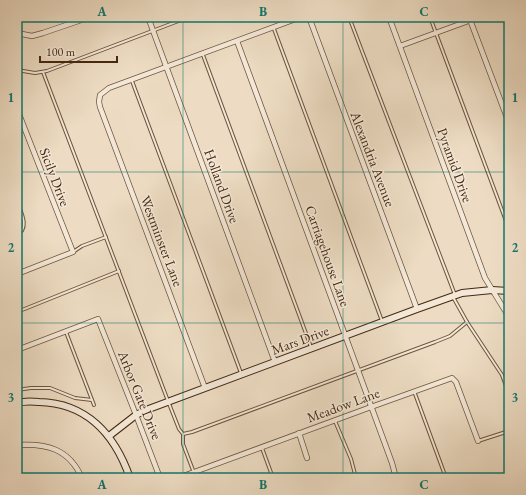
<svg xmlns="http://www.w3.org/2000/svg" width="526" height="495" font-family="'EB Garamond',serif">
  <rect width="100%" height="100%" fill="#eddcc3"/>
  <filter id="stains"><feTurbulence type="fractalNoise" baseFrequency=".005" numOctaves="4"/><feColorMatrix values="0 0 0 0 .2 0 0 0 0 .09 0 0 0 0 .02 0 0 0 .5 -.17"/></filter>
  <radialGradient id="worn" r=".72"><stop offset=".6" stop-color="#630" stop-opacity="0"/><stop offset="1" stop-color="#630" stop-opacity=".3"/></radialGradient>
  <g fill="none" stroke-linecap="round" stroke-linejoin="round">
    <defs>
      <g id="lane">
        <path d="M349 17 455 295"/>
        <path d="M430 17 509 229"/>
        <path d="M274 29 382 321"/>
        <path d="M203 55 311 347"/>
        <path d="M17 70 35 73 47 71 189 17"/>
        <path d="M43 72 168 401 179 429 183 434V444L196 478"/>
        <path d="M132 81 241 373"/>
        <path d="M17 201C21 212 30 228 17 235"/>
        <path d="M73 252 82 246 106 237"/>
        <path d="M453 297 467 322 502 375 509 394"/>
        <path d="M17 312 119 271"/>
        <path d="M66 332 94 405"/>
        <path d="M17 390 31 388H50L75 398 92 400"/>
        <path d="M414 391 446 478"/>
        <path d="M335 421 351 459 356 478"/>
        <path d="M183 434 192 432 435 342 450 336 467 322"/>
        <path d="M478 441 509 431"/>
        <path d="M262 448 273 478"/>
      </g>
      <g id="street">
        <path d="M148 17 275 362"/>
        <path d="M309 17 417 309"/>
        <path d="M389 17 485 278 509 317"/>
        <path d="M469 17 509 123"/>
        <path d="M17 33 32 36 43 33 90 17"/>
        <path d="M237 41 392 463 396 478"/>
        <path d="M400 46 471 20"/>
        <path d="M17 109 73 252 17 274"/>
        <path d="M17 350 98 319 136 415 160 478"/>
        <path d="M205 388 100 107 99 102 100 95 109 88 301 17"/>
        <path d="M299 433 307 458"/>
        <path d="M17 445C47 443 69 449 82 478"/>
        <path d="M178 478 371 407 452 378 456 382 478 441"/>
      </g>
      <g id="secondary">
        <path d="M17 403C24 401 31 401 39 402 87 403 115 435 130 478"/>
        <path d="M109 436 136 415 146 410 417 309 462 293 492 290 509 291"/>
      </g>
    </defs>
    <use href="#lane" stroke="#6f553d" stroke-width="4"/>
    <use href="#street" stroke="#6f553d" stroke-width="6"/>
    <use href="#secondary" stroke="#452810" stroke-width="8"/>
    <use href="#lane" stroke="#f3e8d8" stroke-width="2"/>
    <use href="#street" stroke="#f3e8d8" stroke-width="4.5"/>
    <use href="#secondary" stroke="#f3e8d8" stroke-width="6"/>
  </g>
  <path fill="none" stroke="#0f766e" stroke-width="1" stroke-opacity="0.55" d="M183 17V478M343 17V478M17 172H509M17 323H509"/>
  <g text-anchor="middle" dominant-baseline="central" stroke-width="3" stroke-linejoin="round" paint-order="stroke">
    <g font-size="14" fill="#452810" stroke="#f3e8d8">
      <text transform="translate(373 159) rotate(69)">Alexandria Avenue</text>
      <text transform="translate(455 165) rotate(70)">Pyramid Drive</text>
      <text transform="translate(55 177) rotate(69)">Sicily Drive</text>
      <text transform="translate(222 186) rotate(70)">Holland Drive</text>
      <text transform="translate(162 241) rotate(69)">Westminster Lane</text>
      <text transform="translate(328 256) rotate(70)">Carriagehouse Lane</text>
      <text transform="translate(300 340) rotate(-20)">Mars Drive</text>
      <text transform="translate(140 395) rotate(68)">Arbor Gate Drive</text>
      <text transform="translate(343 405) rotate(-20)">Meadow Lane</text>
    </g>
  </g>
  <rect width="526" height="495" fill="none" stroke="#eddcc3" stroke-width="44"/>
  <path d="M40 56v6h77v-6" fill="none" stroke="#452810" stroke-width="2"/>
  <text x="46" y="56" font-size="12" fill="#452810" stroke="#f3e8d8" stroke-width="3" paint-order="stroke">100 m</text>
  <rect x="22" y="22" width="482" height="451" fill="none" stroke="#0f766e" stroke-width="1.5"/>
  <g font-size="13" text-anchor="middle" font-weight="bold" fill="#0f766e">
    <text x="102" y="16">A</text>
    <text x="263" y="16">B</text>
    <text x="424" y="16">C</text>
    <text x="11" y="102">1</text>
    <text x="515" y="102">1</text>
    <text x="11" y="252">2</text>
    <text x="515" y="252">2</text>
    <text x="11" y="402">3</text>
    <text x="515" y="402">3</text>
    <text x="102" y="489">A</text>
    <text x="263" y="489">B</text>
    <text x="424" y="489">C</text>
  </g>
  <rect width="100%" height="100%" filter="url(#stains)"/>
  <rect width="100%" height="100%" fill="url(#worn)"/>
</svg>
